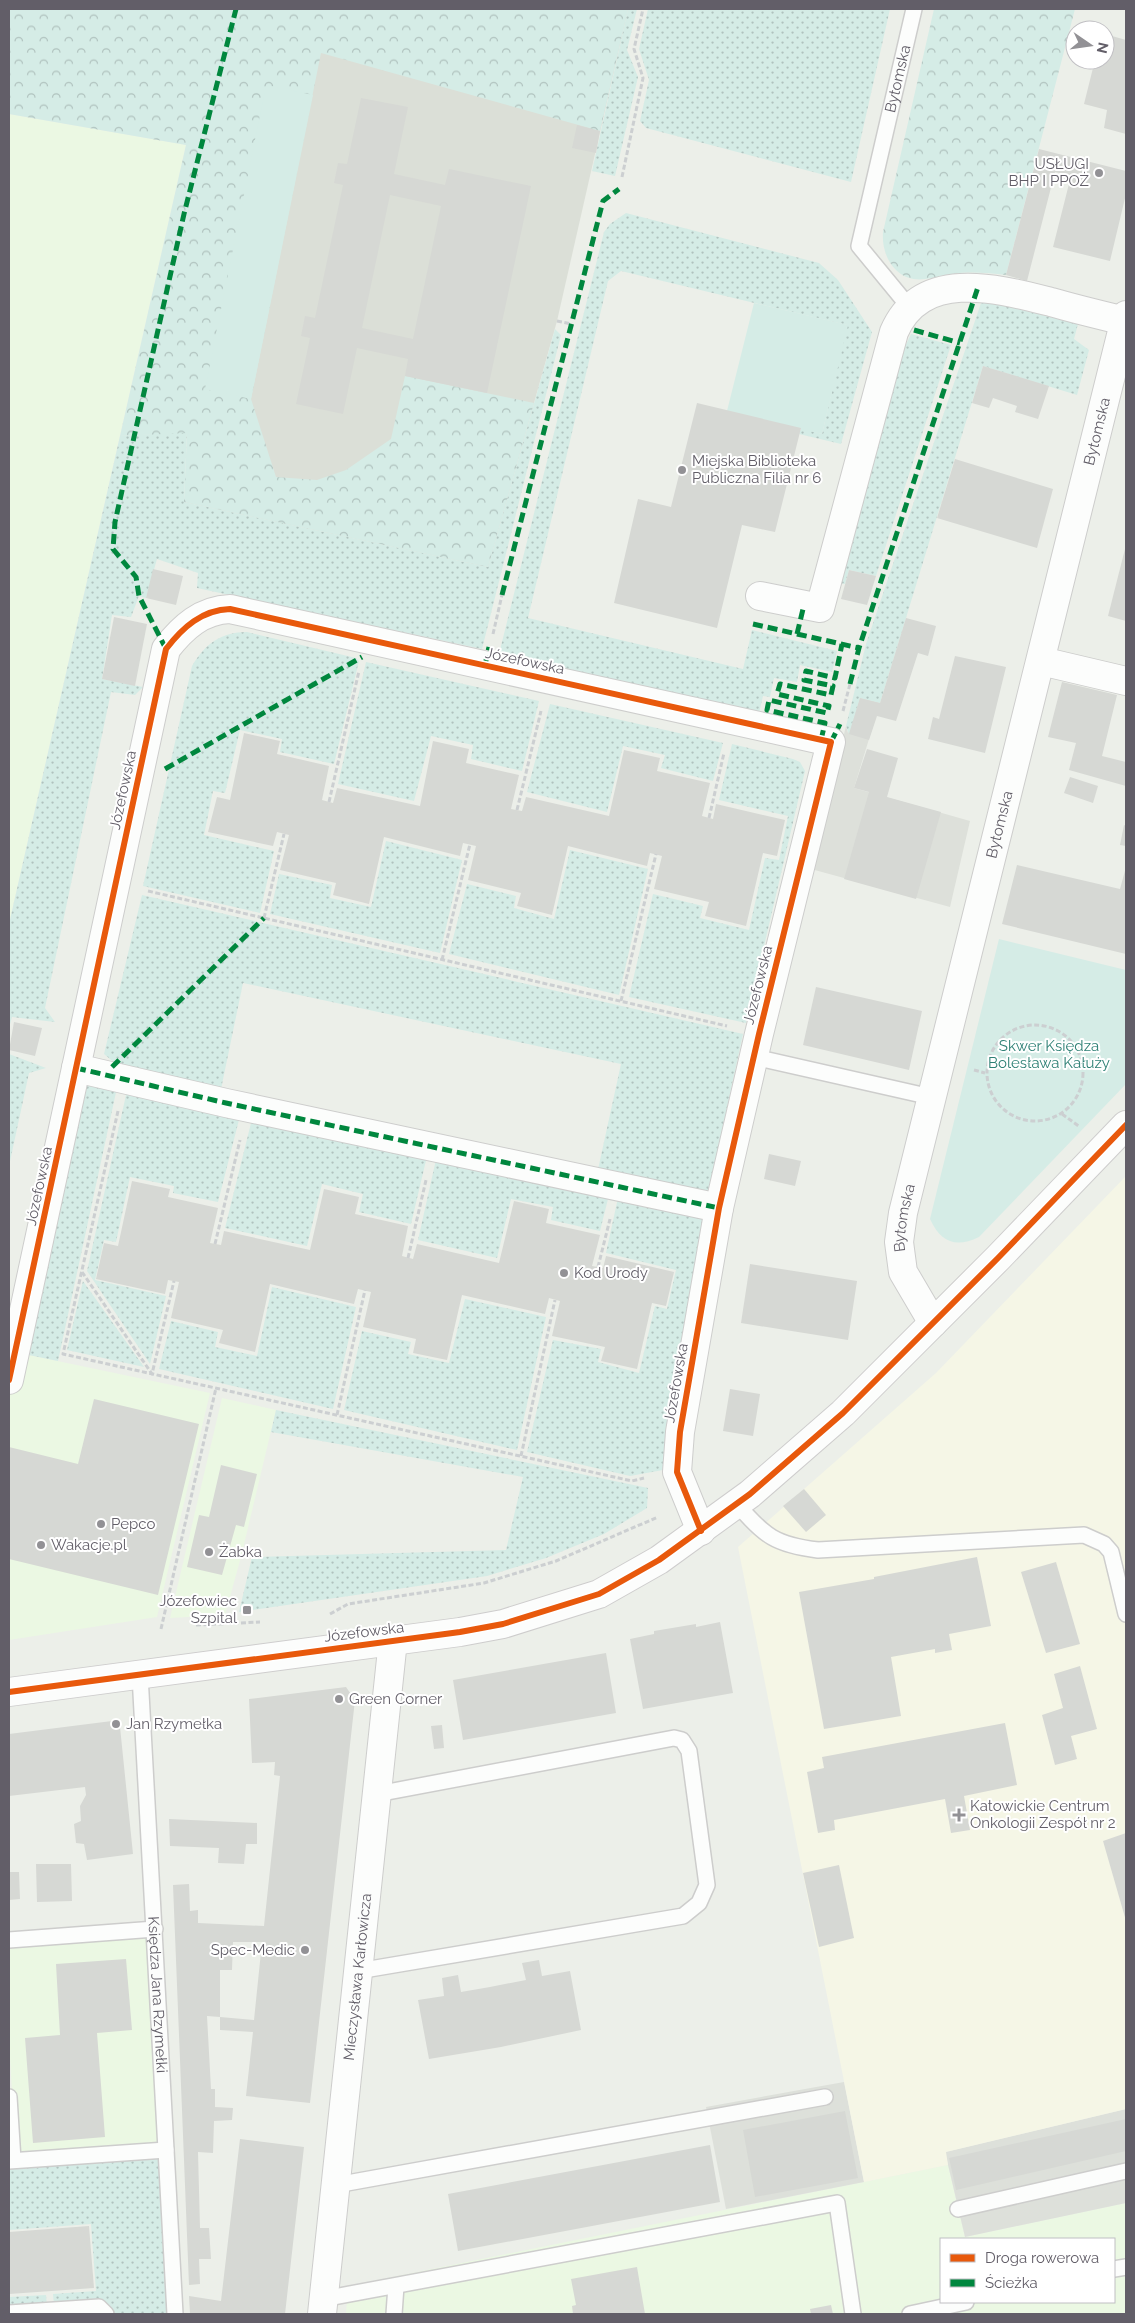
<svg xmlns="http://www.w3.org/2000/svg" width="1135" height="2323" font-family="Raleway,sans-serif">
  <defs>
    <pattern id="grass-dots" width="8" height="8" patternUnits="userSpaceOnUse" patternTransform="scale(1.25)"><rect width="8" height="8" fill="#d5ece6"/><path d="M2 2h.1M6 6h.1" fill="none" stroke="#b0c2be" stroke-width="1.8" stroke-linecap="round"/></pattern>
    <pattern id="forest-crowns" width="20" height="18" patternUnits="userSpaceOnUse" patternTransform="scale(1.25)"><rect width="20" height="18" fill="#d5ece6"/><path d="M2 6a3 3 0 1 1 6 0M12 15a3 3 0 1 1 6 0" fill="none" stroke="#b0c2be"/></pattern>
  </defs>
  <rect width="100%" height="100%" fill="#ecefe9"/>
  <g fill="#ebf8e3" fill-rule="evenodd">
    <path d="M9 114 186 145 9 924Z"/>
    <path d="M24 1354 210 1393 157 1617 9 1640V1393Z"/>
    <path d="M222 1398 276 1410 241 1557 225 1615 170 1618Z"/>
    <path d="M152 1932 162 2146 16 2156 9 2042V1943Z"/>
    <path d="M948 2165 965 2237 1126 2203V2313L346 2314 348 2286ZM941 2239H1114V2302H941Z"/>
  </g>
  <g fill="#dde0da">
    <path d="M860 698 880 703 854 788 970 821 950 907 811 869 846 726 848 733Z"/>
    <path d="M844 2082 864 2182 726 2209 706 2107Z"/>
    <path d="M1126 2109V2203L965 2237 945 2152Z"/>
  </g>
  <path fill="#dbdfd7" d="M262 9H628L557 321 488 567 184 502Z"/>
  <path fill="#f5f6e6" d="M1126 1176V2109L946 2152 948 2165 864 2182 738 1547 936 1373Z"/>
  <g fill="url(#grass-dots)">
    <path d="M628 9H637L627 50 638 77 615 176 592 171Z"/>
    <path d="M648 9H890L851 182 646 128 640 121 649 80 639 49Z"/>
    <path d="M626 213 819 263 838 280 872 332 841 444 799 434 801 428 822 434 847 325 621 271 608 281 528 618 743 669 752 630 837 651 832 672 800 665 797 682 774 678 770 697 763 696 759 713 499 654 604 232 610 224Z"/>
    <path d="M981 303 998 304 1078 324 1074 339 1089 350 1077 395 983 366 880 703 860 698 849 734 846 726 866 644Z"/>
    <path d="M555 329 561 335 482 649 197 588 198 573 157 559 146 598 139 596 131 617 112 615 102 679 143 687 135 695 111 692 45 1008 55 1022 12 1017 9 1028V924L120 436 187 432 184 502 488 567Z"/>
    <path d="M911 334 951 345 876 576 849 570 845 584 839 583 902 353Z"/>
    <path d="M247 632 356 658 359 661 334 764 280 752 282 739 240 730 225 793 213 791 204 835 274 851 260 913 143 886 192 666C205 644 221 632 247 632Z"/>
    <path d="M366 662 539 701 522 771 471 759 473 745 431 736 414 801 338 784Z"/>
    <path d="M550 704 723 743 713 781 661 768 665 755 623 746 607 812 527 792Z"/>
    <path d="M732 744 793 759 800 762 805 771 746 1023 629 997 653 894 703 906 700 918 749 930 765 858 779 860 788 816 719 800Z"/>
    <path d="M386 841 462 860 440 953 270 914 279 874 332 885 330 898 371 907Z"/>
    <path d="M570 850 648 869 619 995 449 954 467 884 516 896 514 908 554 919Z"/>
    <path d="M142 895 743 1034 707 1199 597 1174 621 1064 243 983 220 1094 128 1074 104 1054Z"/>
    <path d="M9 1054 46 1068 29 1073 9 1166Z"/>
    <path d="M84 1075 118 1083 58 1361 24 1354Z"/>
    <path d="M128 1086 241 1112 218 1202 173 1193 174 1186 130 1177 116 1242 104 1240 95 1280 166 1296 150 1364 87 1271Z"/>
    <path d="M253 1115 428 1152 411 1224 359 1212 363 1194 322 1184 307 1246 225 1228Z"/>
    <path d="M437 1155 610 1191 600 1231 551 1220 553 1207 511 1199 497 1258 418 1240Z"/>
    <path d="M619 1193 704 1210 663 1470 630 1476 527 1452 553 1340 601 1349 598 1362 639 1373 655 1306 667 1309 676 1270 606 1253Z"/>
    <path d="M83 1281 144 1367 67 1350Z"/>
    <path d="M272 1287 356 1307 333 1409 159 1369 171 1321 218 1332 215 1347 257 1356Z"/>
    <path d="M465 1299 546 1317 517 1450 344 1410 362 1331 411 1342 408 1354 449 1363Z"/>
    <path d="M276 1410 648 1488 647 1508 604 1534 546 1558 487 1576 239 1612 252 1557 506 1550 523 1477 271 1432Z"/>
    <path d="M162 2155 171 2314H110L54 2305 53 2294 96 2291 91 2224 9 2230V2166Z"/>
    <path d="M46 2295 47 2306 9 2309V2297Z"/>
  </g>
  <g fill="url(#forest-crowns)">
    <path d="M9 9H628L600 131 321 53 251 399 276 477 317 480 346 470 391 439 405 376 534 403 488 567 184 502 187 433 120 436 186 145 9 114Z"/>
    <path d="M934 9H1075L1006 275C988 273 970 271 952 274 943 275 934 278 925 279 897 283 881 257 883 232Z"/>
  </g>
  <g fill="#d5ece6">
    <path d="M266 85 313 95 251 399 205 389Z"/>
    <path d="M754 303 848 325 822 434 727 411Z"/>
    <path d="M999 939 1126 970V1084L979 1237C956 1248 941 1243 930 1219Z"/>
  </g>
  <g fill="#d6d8d4" fill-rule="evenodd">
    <path d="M1105 34 1126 40V134L1104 128 1107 110 1084 104 1095 60H1105Z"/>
    <path d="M361 98 408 107 394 174 445 185 449 169 531 186 487 393 405 376 408 359 357 348 343 414 296 404 310 338 301 336 305 316 315 318 343 185 334 183 338 163 347 164ZM390 195 441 206 413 339 362 328Z"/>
    <path d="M577 125 600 131 596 153 572 148Z"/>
    <path d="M1039 149 1126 171V194L1110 261 1053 247 1071 176 1055 172 1027 281 1006 275Z"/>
    <path d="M983 366 1049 386 1038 419 1015 412 1017 406 993 398 989 408 972 403Z"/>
    <path d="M697 403 801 428 775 532 742 525 717 628 614 603 638 499 671 507Z"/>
    <path d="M955 459 1053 489 1037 548 937 518Z"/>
    <path d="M1126 545V621L1108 616Z"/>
    <path d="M153 569 183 576 176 605 146 598Z"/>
    <path d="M849 570 876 576 867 605 841 599Z"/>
    <path d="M114 617 147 624 135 686 102 679Z"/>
    <path d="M906 618 936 626 928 656 918 653 896 721 877 716 869 740 849 734 860 698 880 703Z"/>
    <path d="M955 656 1006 667 985 753 928 739 933 717 939 719Z"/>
    <path d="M1062 682 1117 695 1102 756 1126 762V786L1069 770 1076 743 1048 737Z"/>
    <path d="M244 733 280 741 277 754 329 766 322 800 333 803 337 788 420 806 433 741 469 749 466 763 519 775 511 809 522 811 526 797 609 816 624 750 660 758 657 771 710 783 702 816 713 819 716 804 785 820 777 856 763 853 746 926 705 916 709 902 654 889 662 856 650 853 647 866 568 846 552 915 517 906 521 893 468 880 476 846 463 843 460 856 384 837 369 904 333 895 336 883 280 870 289 835 277 832 273 846 208 832 217 797 230 800Z"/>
    <path d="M867 749 898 758 887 797 941 812 916 899 844 879 869 792 854 788Z"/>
    <path d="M1070 777 1098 786 1093 803 1064 793Z"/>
    <path d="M1124 825 1126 826V846L1120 845Z"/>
    <path d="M1017 865 1120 889 1126 867V954L1002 924Z"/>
    <path d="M816 987 922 1011 909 1070 803 1045Z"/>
    <path d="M14 1022 42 1028 35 1056 9 1050Z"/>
    <path d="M769 1154 801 1161 795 1186 764 1179Z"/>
    <path d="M132 1181 170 1189 168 1197 218 1208 210 1243 221 1245 224 1231 310 1250 324 1189 359 1197 355 1214 408 1226 402 1256 413 1259 417 1244 499 1263 514 1201 549 1209 546 1223 600 1235 592 1266 603 1268 606 1256 674 1272 666 1306 652 1303 637 1369 601 1361 605 1347 552 1336 560 1301 549 1298 545 1314 462 1295 447 1360 413 1353 416 1339 363 1327 371 1292 358 1289 354 1304 270 1284 255 1352 219 1343 223 1330 171 1318 179 1282 168 1280 165 1294 96 1279 104 1243 118 1246Z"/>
    <path d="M750 1264 857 1281 848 1340 741 1323Z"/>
    <path d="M730 1389 760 1394 753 1436 723 1431Z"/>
    <path d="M94 1399 199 1424 158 1595 9 1559V1447L78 1464Z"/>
    <path d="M221 1465 257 1474 244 1527 236 1525 222 1575 187 1567 199 1515 209 1517Z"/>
    <path d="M804 1489 826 1515 806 1532 783 1506Z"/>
    <path d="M977 1557 991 1626 949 1634 952 1650 935 1653V1649L891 1657 901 1716 824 1729 799 1592 874 1579V1577Z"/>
    <path d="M1056 1562 1080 1644 1046 1653 1021 1572Z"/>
    <path d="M720 1622 733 1693 643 1709 630 1639 654 1634V1631L696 1624V1627Z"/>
    <path d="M606 1653 616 1713 463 1740 453 1680Z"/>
    <path d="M1080 1666 1097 1729 1071 1736 1077 1759 1055 1765 1042 1715 1063 1708 1054 1674Z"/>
    <path d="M346 1687 355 1700 310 2103 246 2096 253 2032 220 2030V2017L254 2020 262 1942H233L232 1970H220V2017L207 2016 211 2089H215V2107L233 2108 232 2120 214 2121 213 2153 198 2152 200 2228H209L211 2259H199L200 2284 189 2285 173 1885 189 1884 190 1911 198 1910V1923L264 1926 280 1776 274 1775 275 1762 252 1763 249 1699Z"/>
    <path d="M112 1721 120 1727 133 1854 87 1860 84 1844 76 1843 74 1824 81 1821 80 1806 86 1795 85 1787 9 1796V1734Z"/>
    <path d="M1005 1723 1017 1785 964 1796 970 1830 951 1833 945 1799 834 1820 835 1830 818 1833 807 1772 824 1768 822 1757Z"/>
    <path d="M442 1725 444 1748 434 1749 431 1726Z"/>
    <path d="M169 1819 257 1823V1844H246L244 1864 218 1863 219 1848 170 1846Z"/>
    <path d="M1126 1833V1921L1103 1841Z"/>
    <path d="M36 1864H71L72 1901 37 1902Z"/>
    <path d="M839 1865 854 1938 819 1947 803 1873Z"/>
    <path d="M9 1872H19L20 1899 9 1900Z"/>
    <path d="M126 1959 132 2030 97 2033 105 2137 33 2143 25 2038 60 2035 56 1964Z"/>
    <path d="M539 1960 542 1976 570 1971 581 2030 501 2047 429 2059 418 2000 444 1996 442 1978 458 1975 461 1992 490 1987 526 1980 522 1963Z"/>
    <path d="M845 2111 858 2178 755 2197 743 2130Z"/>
    <path d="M1126 2119V2151L956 2190 949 2158Z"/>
    <path d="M240 2139 304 2147 285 2314H190L189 2296 221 2301Z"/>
    <path d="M710 2145 720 2202 458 2251 448 2194Z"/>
    <path d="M89 2226 94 2288 9 2294V2232Z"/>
    <path d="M637 2267 645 2314H573L572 2306 576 2305 571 2279Z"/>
    <path d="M831 2305 833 2314H811L810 2309Z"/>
  </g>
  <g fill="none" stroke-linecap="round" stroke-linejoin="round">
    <defs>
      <g id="lane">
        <path id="s1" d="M910 308 859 246 914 9"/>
        <path d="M754 1057 931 1097"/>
        <path d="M737 1504C764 1536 776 1545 818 1550L1084 1535 1104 1544 1111 1552 1126 1614"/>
        <path id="s2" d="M140 1675 175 2314"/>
        <path d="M9 1940 155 1929"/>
        <path d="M358 1971 683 1916 699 1903 707 1885 689 1751 682 1740 674 1738 377 1794"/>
        <path d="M9 2097 13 2160"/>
        <path d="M9 2161 166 2150"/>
        <path d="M336 2185 825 2097"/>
        <path d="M958 2209 1126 2171"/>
        <path d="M1114 2269 1126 2267"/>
        <path d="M323 2299 837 2203 853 2314"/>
        <path d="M9 2313 99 2307 106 2314"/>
        <path d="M394 2314 396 2286"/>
        <path d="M910 2314 966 2302"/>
      </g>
      <g id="street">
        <path d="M760 596 820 608 894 332C922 267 999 289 1051 302 1075 309 1100 315 1125 321"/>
        <path d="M1041 661 1126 681"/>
        <path d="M76 1068 226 1103 719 1208"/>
        <path id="s3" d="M933 1323 903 1272 899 1242 903 1213 1126 315"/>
        <path d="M9 1380 166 649C183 627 202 610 230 609L831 742 759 1034 719 1208 680 1432 677 1472 701 1531"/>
        <path id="s4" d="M322 2314 393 1640"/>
      </g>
      <path id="secondary" d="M9 1692 460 1632 503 1624 599 1594 659 1560 750 1494 843 1413 998 1258 1126 1125"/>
    </defs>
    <use href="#lane" stroke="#cdcdcc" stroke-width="18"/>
    <use href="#street" stroke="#cdcdcc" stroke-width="30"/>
    <use href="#secondary" stroke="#cecdcd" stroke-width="30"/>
    <g stroke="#cccfd1" stroke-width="3" stroke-dasharray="5 2.5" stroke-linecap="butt">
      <path d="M622 177 643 78 634 49 643 9"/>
      <path d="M557 321 572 324"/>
      <path d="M493 634 502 595"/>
      <path d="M843 711 850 684"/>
      <path d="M329 802 359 671"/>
      <path d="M517 810 541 711"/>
      <path d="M709 818 724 753"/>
      <path d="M148 891 727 1026"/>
      <path d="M264 918 284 834"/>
      <path d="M442 960 470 844"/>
      <path d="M621 1001 656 854"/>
      <circle cx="1035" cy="1073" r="48"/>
      <path d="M974 1070 985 1073"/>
      <path d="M118 1111 63 1354 632 1481 644 1478"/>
      <path d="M1062 1114 1080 1127"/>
      <path d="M215 1244 240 1140"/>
      <path d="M408 1258 426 1180"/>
      <path d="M598 1267 610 1219"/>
      <path d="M82 1272 152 1374 174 1281"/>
      <path d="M337 1415 365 1290"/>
      <path d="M521 1456 555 1300"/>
      <path d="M330 1614 348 1604 484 1583 556 1561 658 1517"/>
      <path d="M196 1625 260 1622"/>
      <path d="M161 1629 216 1388"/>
    </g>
    <use href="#lane" stroke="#fcfdfc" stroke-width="15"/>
    <use href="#street" stroke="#fcfdfc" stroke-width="28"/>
    <use href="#secondary" stroke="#fcfdfc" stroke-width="28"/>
    <g stroke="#00873e" stroke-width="5" stroke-dasharray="10 5" stroke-linecap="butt">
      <path d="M914 330 960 343"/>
      <path d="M502 595 603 201 619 189"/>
      <path d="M753 624 859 648"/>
      <path d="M797 634 804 605"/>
      <path d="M166 649 139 596 136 577 113 549 115 522 184 214 236 9"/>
      <path d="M485 665 489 647"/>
      <path d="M850 684 859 648 978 287"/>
      <path d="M821 740 825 723 767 710 769 700 827 713 829 706 777 694 780 684 831 695 833 686 804 680 806 671 835 678 842 644"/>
      <path d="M831 742 840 724"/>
      <path d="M165 769 362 657"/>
      <path d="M112 1067 264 918"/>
      <path d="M76 1068 226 1103 719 1208"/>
    </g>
    <defs>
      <g id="cycleway">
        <path d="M9 1380 166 649C183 627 202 610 230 609L831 742 759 1034 719 1208 680 1432 677 1472 701 1531"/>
        <path d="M9 1692 460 1632 503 1624 599 1594 659 1560 750 1494 843 1413 998 1258 1126 1125"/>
      </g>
    </defs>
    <use href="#cycleway" stroke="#fff" stroke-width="9"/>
    <use href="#cycleway" stroke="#e8590c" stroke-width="6"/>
  </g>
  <g fill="#929195" stroke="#fff" stroke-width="2">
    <circle cx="1099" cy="173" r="5"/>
    <circle cx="682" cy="470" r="5"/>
    <circle cx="564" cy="1273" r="5"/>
    <circle cx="101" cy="1524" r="5"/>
    <circle cx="41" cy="1545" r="5"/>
    <circle cx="209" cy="1552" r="5"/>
    <rect x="242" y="1605" width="10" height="10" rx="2.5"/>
    <circle cx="339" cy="1699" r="5"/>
    <circle cx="116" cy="1724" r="5"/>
    <path d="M956.5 1807.5h5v5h5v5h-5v5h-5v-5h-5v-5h5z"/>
    <circle cx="305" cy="1950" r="5"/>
  </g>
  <g text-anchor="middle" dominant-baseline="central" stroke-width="4" stroke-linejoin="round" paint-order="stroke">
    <g font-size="15" fill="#625e68" stroke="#fff">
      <text stroke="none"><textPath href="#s1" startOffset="252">Bytomska</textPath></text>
      <text stroke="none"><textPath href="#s3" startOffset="924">Bytomska</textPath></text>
      <text transform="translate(525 661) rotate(12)">Józefowska</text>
      <text transform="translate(123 790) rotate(-78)">Józefowska</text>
      <text stroke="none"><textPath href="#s3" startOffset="519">Bytomska</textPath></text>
      <text transform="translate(758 985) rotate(-76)">Józefowska</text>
      <text transform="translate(39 1186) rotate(-78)">Józefowska</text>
      <text stroke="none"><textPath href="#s3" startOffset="114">Bytomska</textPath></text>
      <text transform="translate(676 1383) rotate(-80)">Józefowska</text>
      <text transform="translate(364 1632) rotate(-7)">Józefowska</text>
      <text stroke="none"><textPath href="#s4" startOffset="339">Mieczysława Karłowicza</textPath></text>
      <text stroke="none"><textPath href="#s2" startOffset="320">Księdza Jana Rzymełki</textPath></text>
    </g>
    <g font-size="15" fill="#625e68" stroke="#fff" text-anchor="start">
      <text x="1089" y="164" text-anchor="end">USŁUGI<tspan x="1089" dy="17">BHP I PPOŻ</tspan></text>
      <text x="692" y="461">Miejska Biblioteka<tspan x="692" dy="17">Publiczna Filia nr 6</tspan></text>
      <text x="574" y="1273">Kod Urody</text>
      <text x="111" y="1524">Pepco</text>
      <text x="51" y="1545">Wakacje.pl</text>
      <text x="219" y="1552">Żabka</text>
      <text x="237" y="1601" text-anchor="end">Józefowiec<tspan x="237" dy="17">Szpital</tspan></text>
      <text x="349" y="1699">Green Corner</text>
      <text x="126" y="1724">Jan Rzymełka</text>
      <text x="970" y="1806">Katowickie Centrum<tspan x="970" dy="17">Onkologii Zespół nr 2</tspan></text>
      <text x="295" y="1950" text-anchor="end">Spec-Medic</text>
    </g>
    <g font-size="15" fill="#2e8075" stroke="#fff">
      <text x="1049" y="1046">Skwer Księdza<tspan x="1049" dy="17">Bolesława Kałuży</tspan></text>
    </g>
  </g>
  <rect width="1135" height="2323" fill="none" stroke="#625e68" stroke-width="20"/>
  <rect x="940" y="2238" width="175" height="65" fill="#ffffff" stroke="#c0bfc3"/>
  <rect x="950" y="2254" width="25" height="8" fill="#e8590c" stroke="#c0bfc3"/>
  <text x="985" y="2263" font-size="15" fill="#625e68">Droga rowerowa</text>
  <rect x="950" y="2279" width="25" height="8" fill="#00873e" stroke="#c0bfc3"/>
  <text x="985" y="2288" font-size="15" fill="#625e68">Ścieżka</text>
  <g transform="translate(1090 45) rotate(103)"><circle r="24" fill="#ffffff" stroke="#c0bfc3"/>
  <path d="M0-4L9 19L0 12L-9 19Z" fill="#929195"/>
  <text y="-8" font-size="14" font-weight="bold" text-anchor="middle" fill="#625e68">N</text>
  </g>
</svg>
